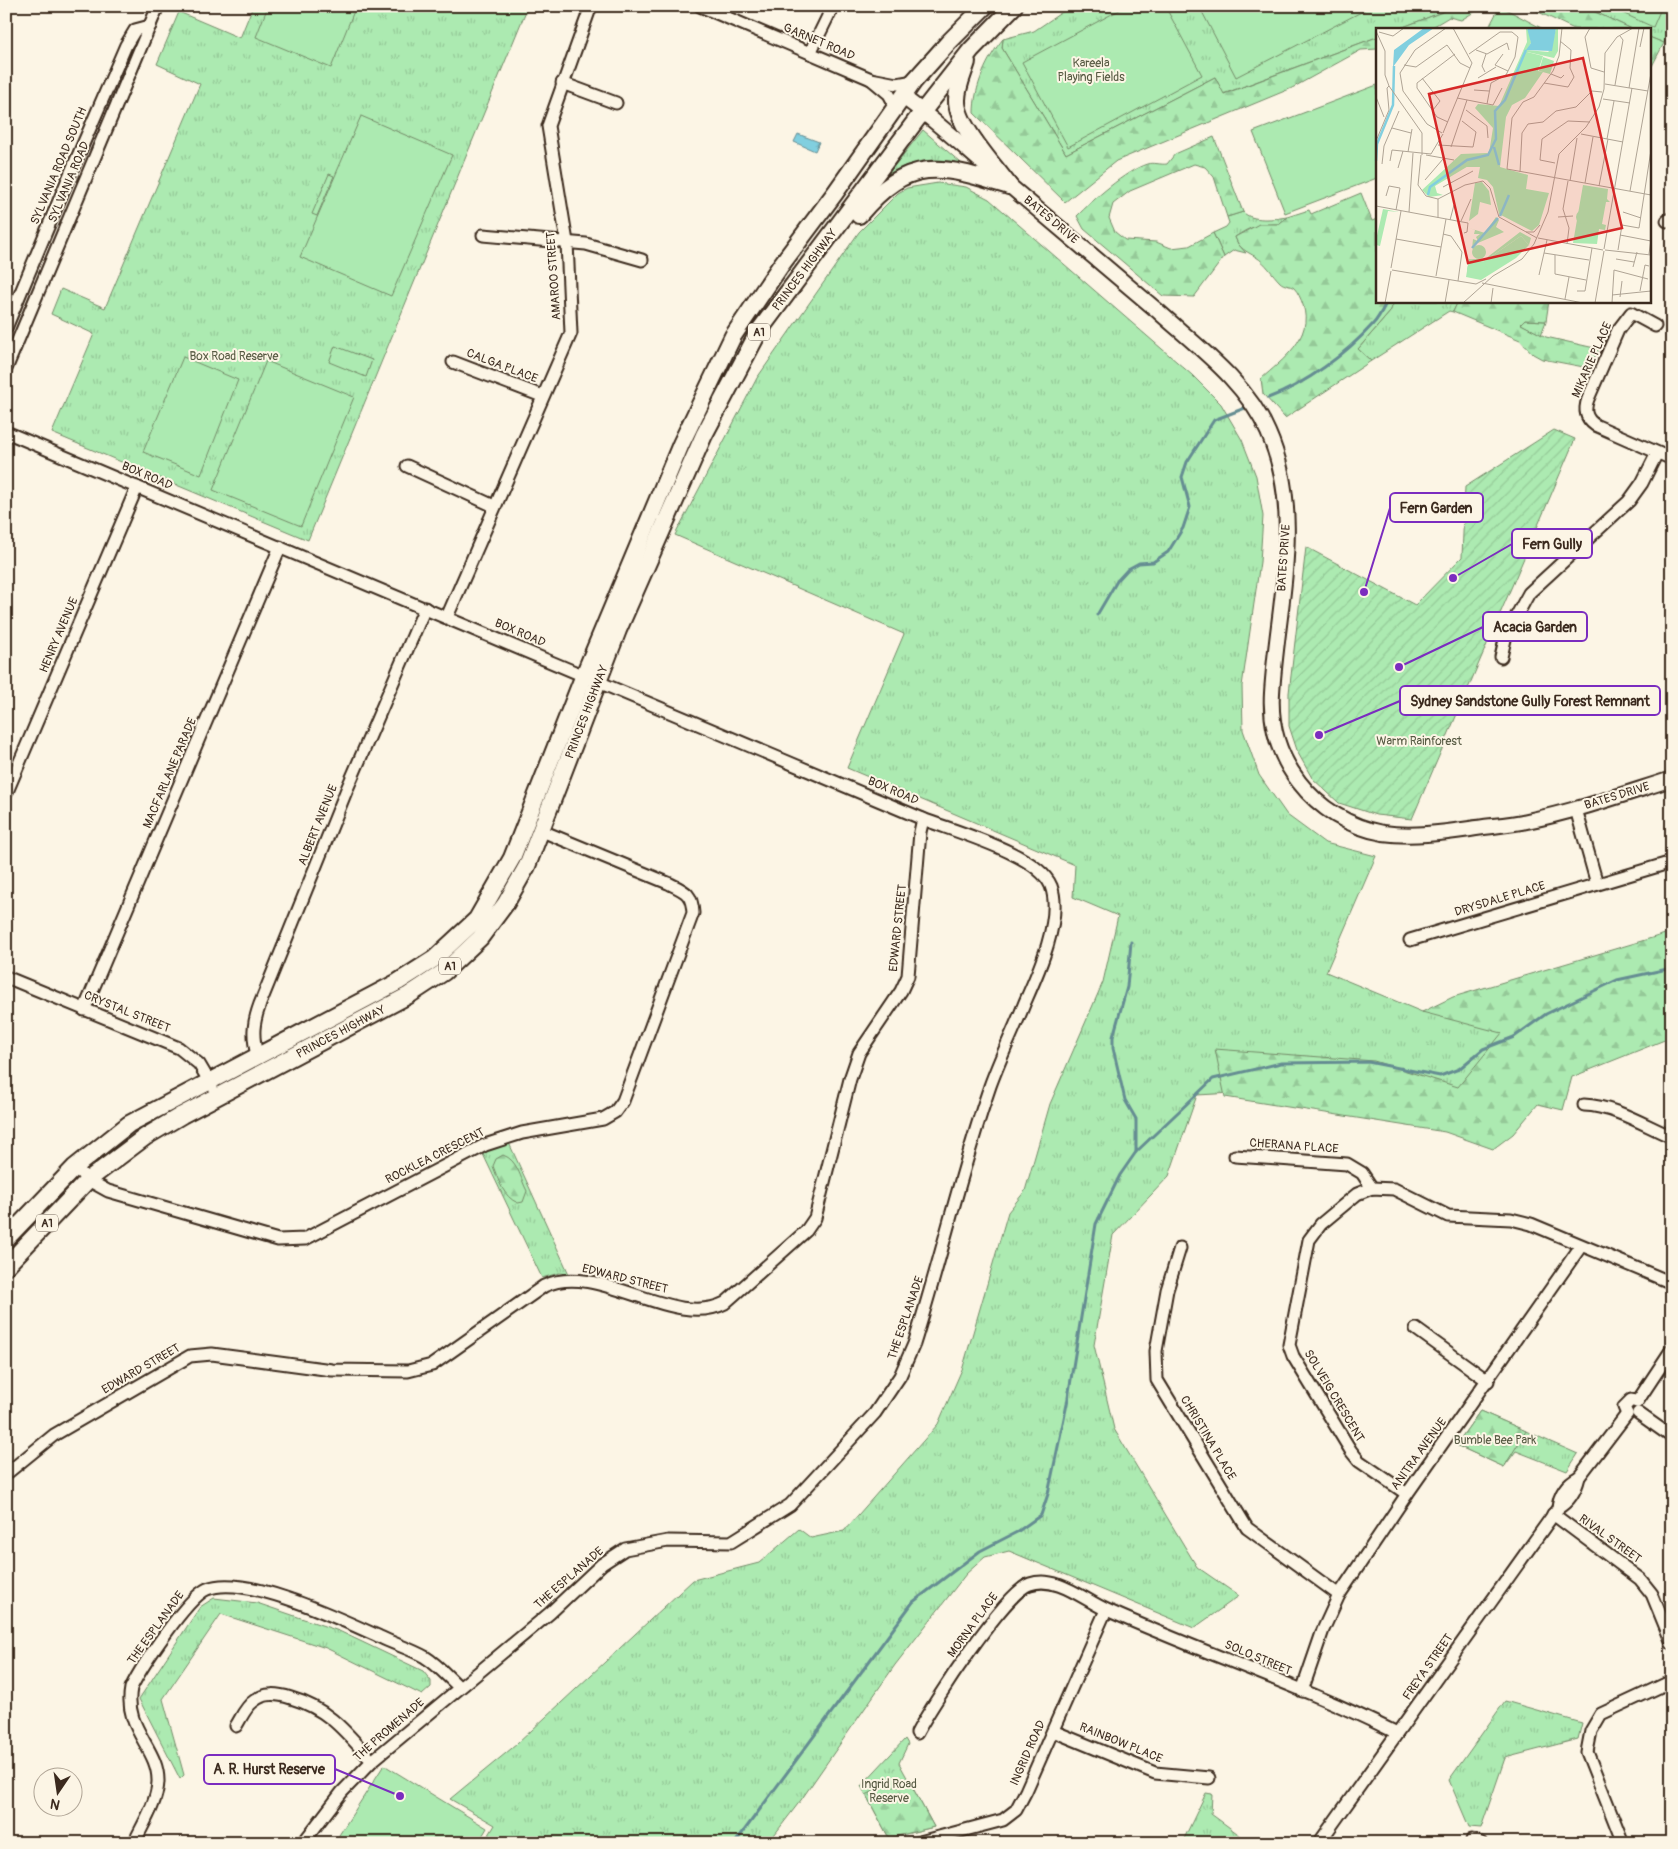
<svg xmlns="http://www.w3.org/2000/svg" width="1678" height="1849" font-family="Pangolin,sans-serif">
  <defs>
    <pattern id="grass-tufts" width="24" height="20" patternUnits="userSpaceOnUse" patternTransform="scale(1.25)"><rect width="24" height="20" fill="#aceab1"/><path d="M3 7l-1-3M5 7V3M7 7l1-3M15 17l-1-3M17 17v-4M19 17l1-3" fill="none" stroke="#95c998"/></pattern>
    <pattern id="forest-firs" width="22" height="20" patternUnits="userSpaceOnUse" patternTransform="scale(1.25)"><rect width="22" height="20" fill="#aceab1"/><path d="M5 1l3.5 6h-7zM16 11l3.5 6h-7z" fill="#95c998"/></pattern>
    <pattern id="garden-furrows" width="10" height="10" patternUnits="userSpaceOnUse" patternTransform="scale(1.25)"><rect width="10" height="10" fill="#aceab1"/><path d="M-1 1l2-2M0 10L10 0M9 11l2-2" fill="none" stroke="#95c998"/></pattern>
    <pattern id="water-ripples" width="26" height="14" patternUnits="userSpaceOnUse" patternTransform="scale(1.25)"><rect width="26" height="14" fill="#81cfdf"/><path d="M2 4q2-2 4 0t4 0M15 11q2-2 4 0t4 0" fill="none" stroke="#70b2bf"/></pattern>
  </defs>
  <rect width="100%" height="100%" fill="#fcf5e5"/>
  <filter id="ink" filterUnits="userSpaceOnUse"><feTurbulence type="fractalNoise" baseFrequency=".02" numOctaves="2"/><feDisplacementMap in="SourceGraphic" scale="10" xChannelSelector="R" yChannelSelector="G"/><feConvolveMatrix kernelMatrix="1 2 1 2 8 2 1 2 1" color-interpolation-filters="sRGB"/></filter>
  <g filter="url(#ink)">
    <g fill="url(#grass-tufts)" stroke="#748a68">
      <path d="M253 6H528L308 540 52 433 94 334 51 314 61 289 105 308 200 84 157 64 179 12 240 38Z"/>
      <path d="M1071 6H1458L1398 29H1377V37L1223 94 1215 77 1066 154 1002 48 1003 39 1034 31Z"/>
      <path d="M1582 6H1672V25L1664 43 1649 37V29H1632Z"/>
      <path d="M923 130 961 163C934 157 911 160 887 175Z"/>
      <path d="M938 183 966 187 989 199 1192 375 1221 404 1242 440 1256 476 1263 516 1260 562 1242 686 1243 730 1259 775 1287 815 1325 843 1376 856 1326 972 1422 1012 1580 1031 1518 1127 1377 1085 1197 1095 1169 1176 1113 1235 1094 1345 1114 1429 1197 1567 1239 1596 1194 1628 1009 1551 985 1557 966 1574 895 1665 801 1800 768 1843H484L495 1825 450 1799 517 1744 693 1580 759 1563 799 1529 811 1538 844 1531 938 1424 963 1367 1008 1212 1025 1191 1050 1104 1103 982 1118 916 1073 897 1075 865 847 768 904 634 675 535 757 378 859 232 898 193 907 188Z"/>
      <path d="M1243 212C1252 222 1275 219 1287 217L1279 224C1260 224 1251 226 1235 237L1238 244 1246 253 1234 250 1224 257 1213 233 1226 227 1229 223 1227 217Z"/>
      <path d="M1394 301H1458L1453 312 1449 311 1371 361 1358 349 1390 312Z"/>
      <path d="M1525 320 1546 321 1541 335 1521 324Z"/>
      <path d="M509 1143 569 1274 559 1273 542 1278 482 1152Z"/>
      <path d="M1480 1411 1578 1454 1567 1471 1516 1451 1504 1467 1456 1445Z"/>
      <path d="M214 1598 257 1603 339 1631 423 1671 431 1681V1687L422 1695 326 1648 221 1614 163 1699 184 1775 180 1779 139 1699 200 1607Z"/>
      <path d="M1505 1701 1582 1723 1578 1739 1505 1758 1481 1828 1469 1827 1449 1780Z"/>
      <path d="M905 1739 908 1744 899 1763 934 1827 889 1838 861 1786Z"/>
      <path d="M1206 1793 1212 1794 1211 1814 1241 1836 1236 1843H1182Z"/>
    </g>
    <g fill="url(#forest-firs)" stroke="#748a68">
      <path d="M1458 6H1484L1461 20 1449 17 1429 29H1398Z"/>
      <path d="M1526 6H1582L1632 29H1574Z"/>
      <path d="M1377 37V49L1361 50 1292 88 1116 161 1065 202 974 113C974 87 987 58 1003 39L1002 48 1066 154 1215 77 1224 94Z"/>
      <path d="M1649 37 1664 43 1652 66 1649 65Z"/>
      <path d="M1214 137 1243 212 1227 217 1214 177 1205 167 1194 164 1130 191 1113 204 1109 218 1115 232 1125 240 1156 242 1171 248 1189 246 1213 233 1224 257 1194 297 1163 296 1084 229 1077 216C1093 200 1125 171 1147 164 1153 162 1161 165 1167 164L1175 154Z"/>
      <path d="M1361 193 1372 221 1377 219V301H1394L1390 312 1358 349 1371 361 1285 418 1263 394 1261 379C1282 360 1314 338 1303 305 1301 299 1298 292 1294 288 1290 285 1284 286 1280 282 1272 274 1266 263 1256 257 1246 251 1239 249 1235 237L1259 224H1279L1287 217 1309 210 1311 214Z"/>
      <path d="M1458 301H1549L1546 321 1525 320 1521 324 1546 337 1599 349 1589 368 1542 359 1533 354 1520 340 1453 312Z"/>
      <path d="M1672 932V1037L1572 1077 1563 1110 1538 1104 1513 1134 1493 1149 1445 1132 1225 1097 1215 1049 1374 1061 1458 1087 1502 1033 1422 1012 1453 997Z"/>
      <path d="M503 1155C518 1160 520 1178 527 1191L523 1202 518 1203C503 1197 498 1179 493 1166L496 1159Z"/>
      <path d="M1480 1411 1526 1431 1504 1467 1456 1445Z"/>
      <path d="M909 1781 934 1827 889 1838 866 1795 888 1784 894 1787Z"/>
    </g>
    <path fill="url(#garden-furrows)" stroke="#748a68" d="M1554 430 1575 439 1412 819 1376 815 1339 803 1312 778 1298 753 1289 726V693L1306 547 1415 605 1462 557 1465 487Z"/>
    <g fill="#aceab1" stroke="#748a68">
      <path d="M268 6H356L331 68 256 37Z"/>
      <path d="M1127 6H1165L1202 75 1068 147 1022 62Z"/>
      <path d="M1199 6H1364L1365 10 1236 77Z"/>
      <path d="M1500 6 1543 29H1488Z"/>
      <path d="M1607 6H1662L1653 27Z"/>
      <path d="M1377 85V178L1285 213 1253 132Z"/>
      <path d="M361 116 452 155 391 296 300 257Z"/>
      <path d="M329 174 334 176 317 216 312 214Z"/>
      <path d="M335 346 372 360 366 377 329 362Z"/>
      <path d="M183 357 238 380 201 475 143 452Z"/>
      <path d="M266 361 354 397 301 526 213 490Z"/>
      <path d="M384 1765 487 1828 478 1843H334Z"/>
    </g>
    <path fill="url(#water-ripples)" stroke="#658d92" d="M798 134 819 142 815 151 794 142Z"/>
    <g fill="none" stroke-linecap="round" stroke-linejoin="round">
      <g stroke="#658d92" stroke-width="3">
        <path d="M1268 398C1306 384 1346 354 1373 324 1379 318 1383 309 1387 301"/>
        <path d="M1097 615 1117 581 1128 569 1139 563 1153 562 1168 552 1183 528 1190 507 1182 477 1187 462 1214 420 1245 408"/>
        <path d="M1131 942 1127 987 1113 1037V1048L1125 1100 1136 1119V1152"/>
        <path d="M735 1843 913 1602 980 1551 1017 1532 1041 1515 1048 1494 1067 1404 1096 1224 1120 1175 1136 1152 1213 1079 1281 1063 1368 1062 1440 1076 1459 1069 1483 1049 1514 1037 1546 1014 1617 980 1672 968"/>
      </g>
      <defs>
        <g id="minor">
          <path d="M700 6 871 79 897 84 914 81"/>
          <path d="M810 53 833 6"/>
          <path d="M871 79 889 94 896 107"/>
          <path d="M562 83 616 103"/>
          <path d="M1667 221 1672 218"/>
          <path d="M483 235 586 244 642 260"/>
          <path d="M1655 326 1631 313 1618 330 1588 399C1584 410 1585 418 1595 425L1672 459"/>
          <path d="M6 328 68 179 126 45 135 30 150 26"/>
          <path d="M453 362 542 396"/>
          <path d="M6 369 158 6"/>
          <path d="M6 432 923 819C956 832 1038 854 1051 886 1063 918 1038 973 1025 1002 1014 1030 1000 1058 990 1086 961 1170 941 1259 914 1344L900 1376 875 1413 790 1505 731 1542 668 1541 625 1549 602 1564 550 1613 372 1761 342 1792 303 1843"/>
          <path d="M407 466 494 506"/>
          <path d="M447 617 571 333 567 242 548 126 591 6"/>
          <path d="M1501 657 1506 635 1529 593 1629 501 1642 483 1657 453"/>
          <path d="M6 794 137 487"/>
          <path d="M1576 809 1597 884"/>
          <path d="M1410 940 1672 862"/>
          <path d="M6 977 179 1048 199 1064 212 1086"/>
          <path d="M84 1010 280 547"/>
          <path d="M257 1055C252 1035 253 1023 260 1004L347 789 425 608"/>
          <path d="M1584 1105C1614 1106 1644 1125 1672 1137"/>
          <path d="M1235 1156 1347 1164 1362 1173 1372 1188"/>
          <path d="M75 1167 88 1180 108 1191 278 1240 305 1239 485 1145 522 1133 603 1119 615 1112 623 1101 693 913C692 893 685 891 668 883L542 831"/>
          <path d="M1180 1248 1167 1290 1156 1351 1157 1380 1247 1528 1339 1595"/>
          <path d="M1416 1329 1488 1381"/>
          <path d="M1637 1402 1672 1349"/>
          <path d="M1638 1413 1672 1437"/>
          <path d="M1627 1414 1624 1407 1631 1400 1637 1402"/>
          <path d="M6 1474 54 1435 190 1356 212 1354 332 1370 408 1371 432 1365 544 1286C598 1260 673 1330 725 1303L806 1231 815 1218 850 1079 859 1053 901 991 908 976 920 832 923 819"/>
          <path d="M1407 1494 1359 1461 1351 1451 1293 1356 1289 1345 1309 1240 1321 1224 1357 1194 1372 1188 1394 1189 1448 1216 1511 1219 1531 1224 1672 1283"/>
          <path d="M1558 1508C1559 1494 1567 1483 1579 1477"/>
          <path d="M1553 1514 1640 1579 1652 1594 1672 1643"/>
          <path d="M1302 1691 1323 1630 1339 1595 1407 1494 1581 1246"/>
          <path d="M236 1726C241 1718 246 1706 254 1701 265 1692 278 1694 291 1698 329 1709 346 1732 372 1761"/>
          <path d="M1053 1731 1155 1773 1209 1778"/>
          <path d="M917 1733C931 1706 1005 1592 1030 1584 1057 1575 1084 1600 1107 1610 1203 1653 1303 1686 1397 1733"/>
          <path d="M1472 1840 1481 1843"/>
          <path d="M134 1843C143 1824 157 1803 158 1782 159 1748 123 1729 131 1688 141 1667 187 1598 207 1589 245 1573 342 1620 380 1637 394 1644 411 1649 425 1657 438 1665 448 1677 459 1687"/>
          <path d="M916 1843 1003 1820 1016 1810 1026 1791 1106 1610"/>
          <path d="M1319 1843 1558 1508C1570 1501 1576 1490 1579 1477L1627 1414"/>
          <path d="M1623 1843 1587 1752 1591 1731 1601 1714 1672 1681"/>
        </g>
        <path id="major" d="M903 97C941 124 974 157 1010 186 1060 228 1110 270 1159 312 1199 348 1246 382 1268 432 1305 515 1277 607 1272 693 1270 726 1279 756 1299 782 1319 808 1349 827 1383 833 1411 837 1442 833 1470 829 1489 826 1508 825 1527 821 1576 811 1624 794 1672 779"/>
        <g id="highway">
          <path d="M967 62C963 75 957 86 957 100 956 125 994 165 1009 186"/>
          <path d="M859 215C909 155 941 165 1009 186"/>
          <path d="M6 1239 75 1167 129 1124 398 982 434 959 477 919 512 858 584 675 681 444 733 336 781 265 835 193 914 81 948 43 985 6"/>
          <path d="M6 1266 88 1180 145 1137 182 1115 409 995 444 972 480 938 506 903 527 866 618 630 704 435 759 331 923 111 971 50 1014 6"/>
        </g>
      </defs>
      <use href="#minor" stroke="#3b2a1e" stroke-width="15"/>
      <use href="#major" stroke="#3b2a1e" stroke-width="18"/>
      <use href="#highway" stroke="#3b2a1e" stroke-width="20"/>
      <use href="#minor" stroke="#fcf5e5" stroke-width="11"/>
      <use href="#major" stroke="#fcf5e5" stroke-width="14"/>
      <use href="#highway" stroke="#fcf5e5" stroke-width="16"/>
    </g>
  </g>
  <g text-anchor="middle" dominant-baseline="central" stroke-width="4" stroke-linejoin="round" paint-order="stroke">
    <g fill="#fcf5e5" stroke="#75675a" stroke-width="1">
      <rect x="748" y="323.5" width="22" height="17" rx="4"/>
      <rect x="439" y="957.5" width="22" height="17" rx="4"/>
      <rect x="36" y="1214.5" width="22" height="17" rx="4"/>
    </g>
    <g font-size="11" font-weight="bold" fill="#3b2a1e">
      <text x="759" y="332">A1</text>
      <text x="450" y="966">A1</text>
      <text x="47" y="1223">A1</text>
    </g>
    <g font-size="12" fill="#3b2a1e" stroke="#fcf5e5">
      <text transform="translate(819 42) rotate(23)">GARNET ROAD</text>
      <text transform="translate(59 166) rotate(-67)">SYLVANIA ROAD SOUTH</text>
      <text transform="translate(69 182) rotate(-67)">SYLVANIA ROAD</text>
      <text transform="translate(1051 220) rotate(40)">BATES DRIVE</text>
      <text transform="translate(805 270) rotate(-53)">PRINCES HIGHWAY</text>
      <text transform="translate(554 276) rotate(-94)">AMAROO STREET</text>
      <text transform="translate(1592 360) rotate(-66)">MIKARIE PLACE</text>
      <text transform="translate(502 366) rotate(21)">CALGA PLACE</text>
      <text transform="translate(147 476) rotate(23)">BOX ROAD</text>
      <text transform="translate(1284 558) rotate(-86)">BATES DRIVE</text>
      <text transform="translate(520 633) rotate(23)">BOX ROAD</text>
      <text transform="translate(59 635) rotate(-67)">HENRY AVENUE</text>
      <text transform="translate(587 712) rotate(-69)">PRINCES HIGHWAY</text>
      <text transform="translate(170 773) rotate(-67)">MACFARLANE PARADE</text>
      <text transform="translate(893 791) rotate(23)">BOX ROAD</text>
      <text transform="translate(1617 796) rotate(-17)">BATES DRIVE</text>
      <text transform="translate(318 825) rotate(-68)">ALBERT AVENUE</text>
      <text transform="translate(1500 899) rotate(-17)">DRYSDALE PLACE</text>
      <text transform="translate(898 928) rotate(-84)">EDWARD STREET</text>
      <text transform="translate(127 1012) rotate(22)">CRYSTAL STREET</text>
      <text transform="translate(341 1032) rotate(-28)">PRINCES HIGHWAY</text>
      <text transform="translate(1294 1146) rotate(4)">CHERANA PLACE</text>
      <text transform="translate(435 1156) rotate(-27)">ROCKLEA CRESCENT</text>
      <text transform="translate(625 1279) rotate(14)">EDWARD STREET</text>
      <text transform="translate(906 1318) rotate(-71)">THE ESPLANADE</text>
      <text transform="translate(141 1369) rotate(-30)">EDWARD STREET</text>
      <text transform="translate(1334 1396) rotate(59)">SOLVEIG CRESCENT</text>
      <text transform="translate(1208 1438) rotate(59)">CHRISTINA PLACE</text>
      <text transform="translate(1419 1454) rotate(-54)">ANITRA AVENUE</text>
      <text transform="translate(1610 1539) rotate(36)">RIVAL STREET</text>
      <text transform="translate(569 1578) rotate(-41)">THE ESPLANADE</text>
      <text transform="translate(973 1625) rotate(-54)">MORNA PLACE</text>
      <text transform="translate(156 1628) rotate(-54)">THE ESPLANADE</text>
      <text transform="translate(1258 1658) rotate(23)">SOLO STREET</text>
      <text transform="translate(1428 1667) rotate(-55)">FREYA STREET</text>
      <text transform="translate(389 1730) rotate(-41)">THE PROMENADE</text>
      <text transform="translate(1121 1743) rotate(22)">RAINBOW PLACE</text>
      <text transform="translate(1028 1753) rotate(-66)">INGRID ROAD</text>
    </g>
    <g font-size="12" fill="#575a43" stroke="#fcf5e5">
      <text x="1091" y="63">Kareela<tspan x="1091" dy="14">Playing Fields</tspan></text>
      <text x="234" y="356">Box Road Reserve</text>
      <text x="1419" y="741">Warm Rainforest</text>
      <text x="1495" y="1440">Bumble Bee Park</text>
      <text x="889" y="1784">Ingrid Road<tspan x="889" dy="14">Reserve</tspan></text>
    </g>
  </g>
  <g transform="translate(1376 28)">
    <rect width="275" height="275" fill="#fcf5e5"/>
    <path d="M147 23 167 28 162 43 167 44 149 70 136 77 130 89 124 139 152 147 150 161 173 165 163 197 156 203 123 186 117 159 111 152 102 150 104 139H80L83 129H97L113 125 117 100 99 80 102 76 123 78ZM207 157 232 161 231 171 234 174H230L226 196 230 197 229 202 223 201 221 216 197 215ZM145 208 153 217 140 230 105 252 90 249 93 231 107 234Z" fill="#aceab1"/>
    <path d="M111 125 113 129 90 131 87 137H94L59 158 61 165 67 167 53 169 46 162 85 126ZM7 181 23 184 12 183 4 218 0 217V212ZM120 189 123 192 120 199 128 204 97 217 96 221 97 211 102 213 100 209 104 206H98L99 202 93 200 109 205ZM144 204 155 210 153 217 145 208 107 234 93 231H109Z" fill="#aceab1"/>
    <path d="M150 0 154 4 155 15 151 22 172 24 175 21 180 0H182V23L178 30 147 23 151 14Z" fill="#aceab1"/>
    <path d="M106 154 113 163 115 177 104 174 102 186 93 193 99 155Z" fill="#aceab1"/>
    <path d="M167 29 178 33 174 46 163 43ZM200 189a7 7 0 1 1 14 0a7 7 0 1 1-14 0ZM137 217a6 6 0 1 1 12 0a6 6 0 1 1-12 0ZM96 224a7 7 0 1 1 14 0a7 7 0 1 1-14 0ZM131 219 138 226 127 235 123 230 124 236 113 243 108 235 119 228 122 231 121 228ZM91 241a7 7 0 1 1 14 0a7 7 0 1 1-14 0Z" fill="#aceab1"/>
    <path d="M48 0H58L33 17 17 39 18 22ZM151 0H180L176 23 150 22 155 15Z" fill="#81cfdf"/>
    <path fill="none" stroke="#81cfdf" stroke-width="2.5" d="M118 119 123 137M0 133 1 116 17 77 18 38M52 167 54 159 91 132 112 127 120 111 119 83 129 72 150 22M124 188 133 167M96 220 122 190"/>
    <path fill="none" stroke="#afa495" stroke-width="1" d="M186 0 183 28 177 43 158 69 147 74 136 90 131 141 275 167M214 0 209 9 215 40 228 44M0 3 9 23V47L13 58 46 105V127M3 4 17 8 28 0M264 19 268 0M100 22 111 26 131 15 133 22M93 26 124 4H136L142 9 139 29 130 47 115 55 111 76M127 26 119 37 132 43M28 37 40 39 71 17 84 35 94 40M109 44 106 38 110 26M175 46 185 50 188 47M46 50 64 73 57 82M102 50 120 39M168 55 192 59 198 49 194 40 195 22 184 13M229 56 272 63M239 57 247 12 244 8M253 60 263 0M98 62 113 63M0 69 8 89M81 70 117 77 126 60M227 71 254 75M90 82 111 98 112 110M72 94 61 89 41 60V55L79 26M16 100 35 105M66 105 51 96 27 63 24 45 39 22 70 0M67 105 96 35 77 0M205 106 247 114M231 111 238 73M0 113 13 82 11 60 13 58M62 117 97 119 100 104 86 93M75 119 91 72M32 124 36 101M45 127 42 157 50 168 62 171 89 157 107 153 114 160 123 189 161 210M50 127 78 132M14 133 16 122 55 126 67 106M179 135 164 132 166 111 192 93 214 94M6 136 8 118 23 83M22 140 27 123M144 144 146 105 152 96 167 94 180 83 200 79 216 63 226 64M49 152 67 131M194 153 201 110M209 155 217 109M223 158 232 111M67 159 97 143M254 163 275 45M10 168 13 158 24 160 20 182M0 178 92 195 91 204 88 205M33 184 37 125M247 184 265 190M182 189 197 188M62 190V171M74 192 78 177M85 193 95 171M150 204H158L164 197M67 206 75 208 86 224 82 253M244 207 275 213M162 210 227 222M20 211 65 219M191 216 193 200 187 181 192 153M228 221 256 60M229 222 275 227M242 222 246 197 263 200 275 122M168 225 213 232M273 226 275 211M179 227V246L210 252M240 231 258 234M257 239 261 224M15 240 25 183M16 242 100 256 110 251M163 247 171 212M60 248 70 191M106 255 207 275M201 263H209L216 220M264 263 269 237 273 238M236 267 275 263M244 269 246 253M189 271 193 249M9 275 15 243M69 275 73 252M87 275 117 248 146 231 158 216 172 184 183 126 210 99 223 79 228 61 229 25 241 9 257 0M115 275 117 260M219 275 228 223M236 275 238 242 272 251"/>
    <path fill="#d62828" fill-opacity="0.15" stroke="#d62828" stroke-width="2.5" d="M207 30 246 200 92 235 53 66Z"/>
    <rect width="275" height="275" fill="none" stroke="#3b2a1e" stroke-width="2.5"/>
  </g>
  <path fill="none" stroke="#7b2cbf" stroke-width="2" d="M1364 592L1390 508M1453 578L1512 544M1399 667L1483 627M1319 735L1400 701M400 1796L335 1769"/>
  <g fill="#7b2cbf" stroke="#fcf5e5" stroke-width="2">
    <circle cx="1364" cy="592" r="5"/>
    <circle cx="1453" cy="578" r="5"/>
    <circle cx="1399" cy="667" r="5"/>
    <circle cx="1319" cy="735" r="5"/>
    <circle cx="400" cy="1796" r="5"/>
  </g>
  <g fill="#fcf5e5" stroke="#7b2cbf" stroke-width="2">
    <rect x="1390" y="493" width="93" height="29" rx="5"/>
    <rect x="1512" y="529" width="80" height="29" rx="5"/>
    <rect x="1483" y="612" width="104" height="29" rx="5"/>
    <rect x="1400" y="686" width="260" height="29" rx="5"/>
    <rect x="204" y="1755" width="131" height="29" rx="5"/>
  </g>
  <g font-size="14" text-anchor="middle" font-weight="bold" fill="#3b2a1e">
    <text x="1436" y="513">Fern Garden</text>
    <text x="1552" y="549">Fern Gully</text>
    <text x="1535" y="632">Acacia Garden</text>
    <text x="1530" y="706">Sydney Sandstone Gully Forest Remnant</text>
    <text x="269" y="1774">A. R. Hurst Reserve</text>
  </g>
  <rect width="1678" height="1849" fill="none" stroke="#fcf5e5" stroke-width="25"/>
  <rect x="12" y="12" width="1653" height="1824" fill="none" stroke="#3b2a1e" stroke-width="2" filter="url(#ink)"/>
  <g transform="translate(58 1792) rotate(193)"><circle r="24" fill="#fcf5e5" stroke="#afa495"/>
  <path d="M0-4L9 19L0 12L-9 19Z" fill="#3b2a1e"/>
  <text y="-8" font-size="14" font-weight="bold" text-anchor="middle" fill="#3b2a1e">N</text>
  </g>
</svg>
